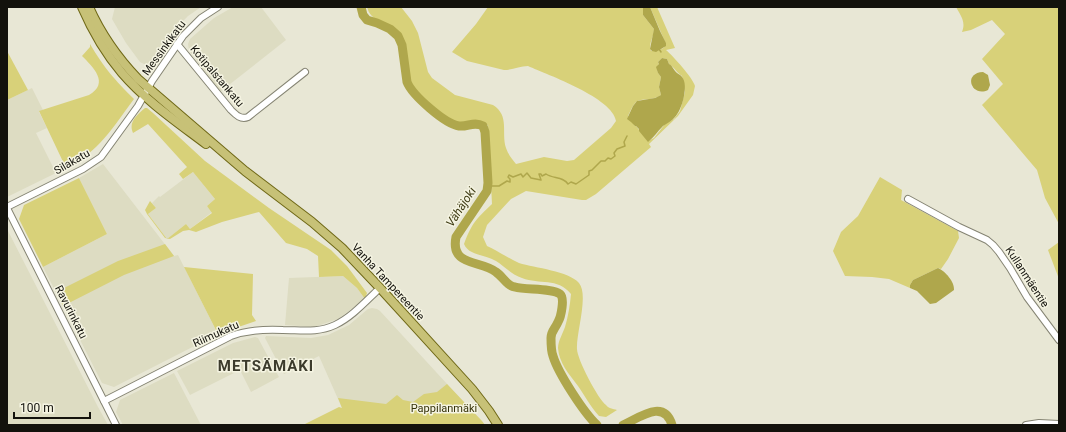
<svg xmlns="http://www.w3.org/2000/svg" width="1066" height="432" font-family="Roboto,sans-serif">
  <rect width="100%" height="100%" fill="#e8e7d5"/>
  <g fill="#dddcc2">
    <path d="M115 7H201L188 16 176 28 165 42 153 61 146 65 140 62 126 43 112 19Z"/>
    <path d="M233 7H261L286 40 220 92 189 50 188 44 190 39 214 18Z"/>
    <path d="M32 88 43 110 39 112 47 128 36 133 56 173 7 197V100Z"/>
    <path d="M103 164 174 256 178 255 218 334 114 387 102 383 43 267 107 234 79 178Z"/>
    <path d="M193 172 215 199 207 206 212 212 190 229 186 224 167 239 148 214 156 208 152 203 159 196 160 197Z"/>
    <path d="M7 229 98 407 108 425H7Z"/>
    <path d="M343 276 357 288 365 299 338 319 314 327 285 325 289 278Z"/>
    <path d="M372 308 377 309 380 311 459 397 411 416 342 408 319 356 284 374 265 338 266 336 311 338 328 335 349 325 368 309Z"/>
    <path d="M255 337 258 338 279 377 251 392 240 370 190 395 177 371 233 343Z"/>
    <path d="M174 373 201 425H123L116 412 120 400Z"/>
  </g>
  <g fill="#d8d179" fill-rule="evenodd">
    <path d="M367 7H401L412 21 418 33 428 72 432 78 455 95 493 105C510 116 501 132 506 148 508 154 512 159 516 164L544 157 567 161 574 160 611 128 616 121C613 98 548 75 528 66 520 66 513 70 504 70L467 61 452 52 476 24 488 7H643V15L654 29C654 37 648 44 651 51 657 51 664 50 666 44L650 7H657L675 48 666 50C673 56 693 78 695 86L693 95 678 116 649 144 651 147 596 194 586 200H582L526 191 511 199 487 225 483 237 487 246C498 251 508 258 519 263 535 268 569 271 579 283 589 295 576 333 577 349 577 359 598 399 606 405 608 408 613 409 617 410L606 417 599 416C590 406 585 396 578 386 569 374 559 363 558 348 558 341 563 333 565 327 568 317 570 305 571 294 557 277 540 285 522 278 512 275 504 266 496 261 485 254 469 256 464 244 472 223 476 219 492 204L488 125C475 120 470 127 461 124 445 120 414 95 409 79 404 65 407 49 401 36 394 23 378 24 371 15 369 13 368 10 367 7ZM662 58 667 59 669 64C674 67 677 73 682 76L685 92 680 111 674 119 665 124 654 138 648 141 636 126H635L628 116C630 112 632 106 636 102 641 98 653 101 661 95L659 87 661 77 658 73 657 67 659 64 658 62Z"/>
    <path d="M956 7H1059V224L1045 198 1037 170 982 105 1003 84 982 59 1005 34 992 20 971 30 962 32C966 22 961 16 956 7Z"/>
    <path d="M90 44C104 68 115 80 134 99 114 126 98 153 66 168L39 111 89 95C110 83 93 67 82 56L90 47Z"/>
    <path d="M7 51 28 90 7 100Z"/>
    <path d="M145 108H147L153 113 205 161 269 208 331 250 347 266 367 293 365 299 357 288 343 276 319 277 318 256 307 249 286 243 259 212 222 222 196 232 189 230 183 231 170 239 165 238 147 214 145 210 150 201 156 208 148 214 167 239 186 224 190 229 212 213 207 206 215 199 193 172 183 179 179 174 187 167 148 124 133 133C128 122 137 115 145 108Z"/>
    <path d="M880 177 902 190 901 200 958 231 959 238 948 259 941 269 938 268 913 280 910 285V288L889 279 872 277 845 276 833 251 841 232 858 216Z"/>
    <path d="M79 178 107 234 43 267 19 219 24 205Z"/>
    <path d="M1059 242V279L1048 250Z"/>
    <path d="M165 244 174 256 124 275 63 306 56 292 118 261Z"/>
    <path d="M184 267 253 274 252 315 256 321 218 334Z"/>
    <path d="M447 384 482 421 485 425H303L339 407 342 408 338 398 386 404 397 395 403 400 413 402 424 394 437 392Z"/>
  </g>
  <g fill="#afa74c">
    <path d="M643 7H650L660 31 666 43V46L656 52 652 51 650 49 654 29 643 15Z"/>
    <path d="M662 58 667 59 669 64C673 66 673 70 677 73 679 75 680 74 682 77 689 85 682 110 675 117 672 121 667 123 663 126 657 132 654 137 648 142L639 131V129L636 126H635L631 122 627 119 633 106 637 101 655 98 661 95 659 87 661 77 658 73 656 67 659 64 658 62Z"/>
    <path d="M983 72 988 75 990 85 988 90C972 98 962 73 983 72Z"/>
    <path d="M938 268C945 271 955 282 954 290L936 303 930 304 917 291 910 288V285L913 280Z"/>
  </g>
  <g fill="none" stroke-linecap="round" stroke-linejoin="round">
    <g stroke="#afa74c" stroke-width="1.5">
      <path d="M659 49 661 52"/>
      <path d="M488 186H499L507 181 510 182V179L508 177 509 175 513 177 521 174 523 177 527 173 531 178 541 180 539 174H541L542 176 546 174C553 179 563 176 568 184L571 182 576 184 589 175V171L592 170 601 161H605L608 158 611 159 615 156 614 153 617 149 625 146 624 142 627 136"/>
    </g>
    <g stroke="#afa74c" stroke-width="9">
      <path d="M361 7 363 15 367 20 377 23 390 29 398 36 402 45 407 82C412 95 445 124 459 126 468 127 474 121 483 126L485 132 488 183 487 191 456 237C450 267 481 260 496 272 503 277 507 286 515 287 525 290 552 288 560 294 565 298 561 317 558 322 555 329 551 331 551 338 551 344 551 351 553 356 558 373 584 413 597 425"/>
      <path d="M623 425C639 418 664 398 672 425"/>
    </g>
    <defs>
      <g id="minor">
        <path d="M177 44 231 110C236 115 241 120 248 117L305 72"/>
        <path d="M908 199 959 227 987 240 993 245 999 252 1010 268 1027 297 1059 340"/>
        <path d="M7 207 83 169 101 157 138 106 152 81 183 36 201 18 218 7"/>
        <path d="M7 208 116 425"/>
        <path d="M104 401 231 336C248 330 265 329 283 330 301 330 318 333 335 325 352 317 366 301 380 288"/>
        <path d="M1026 425 1039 423 1059 424"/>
      </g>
      <g id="major">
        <path d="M82 7C92 30 105 53 122 73 146 101 177 122 206 144"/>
        <path d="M89 7C101 34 118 58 138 79L245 171 312 222 342 248 380 288 472 389 489 411 498 425"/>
      </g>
    </defs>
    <use href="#minor" stroke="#858473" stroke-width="8"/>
    <use href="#major" stroke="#6f6816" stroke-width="10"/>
    <use href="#minor" stroke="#fff" stroke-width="6"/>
    <use href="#major" stroke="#c7c177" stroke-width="8"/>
  </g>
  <g text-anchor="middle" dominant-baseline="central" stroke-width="3" stroke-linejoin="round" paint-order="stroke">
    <g font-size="11" fill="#13120c" stroke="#f5f4e2">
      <text transform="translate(164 48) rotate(-54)">Messinkikatu</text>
      <text transform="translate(217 76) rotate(50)">Kotipalstankatu</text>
      <text transform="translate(72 162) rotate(-30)">Silakatu</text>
      <text transform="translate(1027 277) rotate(57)">Kullanmäentie</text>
      <text transform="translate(388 282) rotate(47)">Vanha Tampereentie</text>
      <text transform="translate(71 312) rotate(63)">Ravurinkatu</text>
      <text transform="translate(216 334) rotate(-24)">Riimukatu</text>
    </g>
    <g font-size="11" fill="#353209" stroke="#f5f4e2">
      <text x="444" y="408">Pappilanmäki</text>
    </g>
    <g font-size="12" font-style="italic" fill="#3f3c15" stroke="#f5f4e2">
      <text transform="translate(461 207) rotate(-57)">Vähäjoki</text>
    </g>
    <g font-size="15" font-weight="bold" letter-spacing="1" fill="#3c3b2c" stroke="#f5f4e2">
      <text x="266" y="366">METSÄMÄKI</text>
    </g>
  </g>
  <rect width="1066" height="432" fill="none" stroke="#13120c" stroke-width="16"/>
  <path d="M14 412v6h76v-6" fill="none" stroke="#13120c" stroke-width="2"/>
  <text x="20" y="412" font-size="12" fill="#13120c" stroke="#f5f4e2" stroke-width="3" paint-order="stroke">100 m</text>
</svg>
